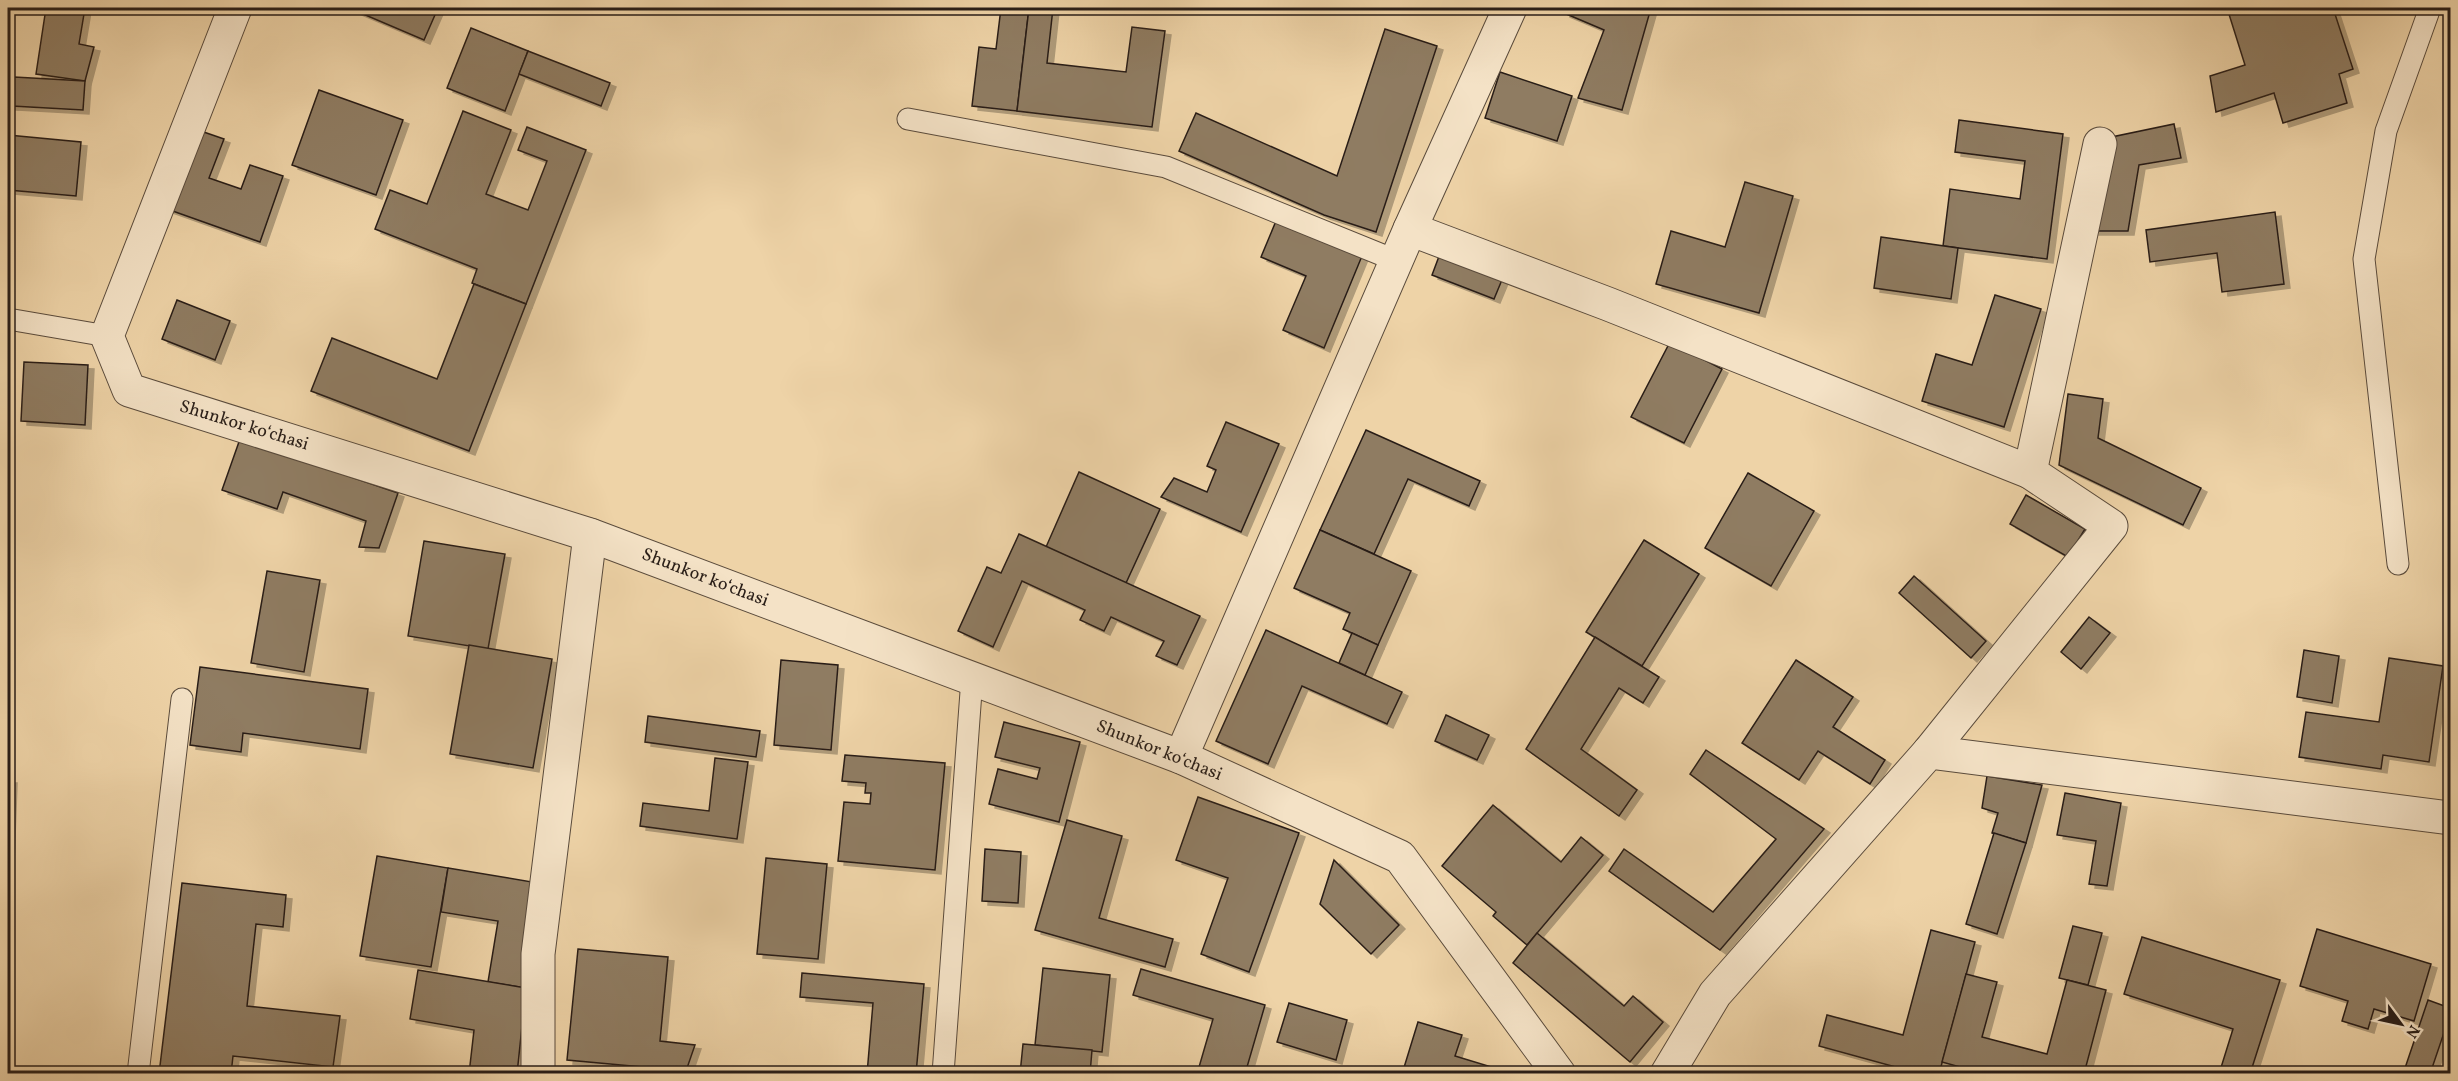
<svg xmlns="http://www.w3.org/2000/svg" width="2458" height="1081" font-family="Vollkorn,serif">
  <defs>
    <filter id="shadow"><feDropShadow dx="6" dy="4" stdDeviation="0" flood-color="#0004"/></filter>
  </defs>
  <rect width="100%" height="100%" fill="#eed3a7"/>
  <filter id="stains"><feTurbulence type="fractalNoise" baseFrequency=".00333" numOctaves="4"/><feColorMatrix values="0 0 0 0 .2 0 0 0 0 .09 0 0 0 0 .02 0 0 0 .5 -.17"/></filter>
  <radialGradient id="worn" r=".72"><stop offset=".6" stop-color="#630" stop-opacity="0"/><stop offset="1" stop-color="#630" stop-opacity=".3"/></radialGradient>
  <g fill="#8f7c62" stroke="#291e18" stroke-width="1.5" filter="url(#shadow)">
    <path d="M46 8H85L79 44 94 47 85 81 36 74Z"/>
    <path d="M349 8H438L424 40Z"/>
    <path d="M1001 8H1029L1017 111 972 106 979 47 996 49Z"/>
    <path d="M1029 8H1053L1047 63 1126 72 1132 27 1165 31 1152 127 1017 111Z"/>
    <path d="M1566 8H1651L1622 110 1578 98 1604 30 1564 13Z"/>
    <path d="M2239 8H2333L2353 69 2339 74 2347 103 2283 123 2274 93 2216 112 2210 76 2245 65 2228 11Z"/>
    <path d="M471 28 528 51 505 111 447 88Z"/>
    <path d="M1385 29 1437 46 1376 232 1324 215 1179 151 1196 113 1337 176Z"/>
    <path d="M528 51 610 83 601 106 519 74Z"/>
    <path d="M1500 72 1572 96 1557 141 1485 118Z"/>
    <path d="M8 75 14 77 12 106H8Z"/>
    <path d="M14 77 85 81 83 110 12 106Z"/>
    <path d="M319 90 403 120 376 195 292 165Z"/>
    <path d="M463 111 511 130 486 194 528 210 547 161 518 150 527 127 586 150 526 304 472 283 477 269 375 229 390 190 427 204Z"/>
    <path d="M1959 120 2063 134 2047 259 1943 246 1950 189 2020 199 2025 161 1955 152Z"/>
    <path d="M2174 124 2181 158 2139 165 2128 231H2093L2107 138Z"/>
    <path d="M195 129 224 139 209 178 241 189 250 165 283 176 260 242 167 209Z"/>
    <path d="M8 135 81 142 76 196 8 190Z"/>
    <path d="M1745 182 1793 196 1759 313 1656 284 1671 231 1725 247Z"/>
    <path d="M2275 212 2284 284 2222 292 2217 253 2150 262 2146 230Z"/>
    <path d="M1276 221 1362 256 1324 348 1283 330 1306 276 1261 257Z"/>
    <path d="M1881 237 1958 248 1951 299 1874 288Z"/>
    <path d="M1441 251 1504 275 1494 299 1432 275Z"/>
    <path d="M474 284 526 304 469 451 311 391 332 338 437 379Z"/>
    <path d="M1995 295 2041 309 2004 427 1922 401 1936 354 1972 365Z"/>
    <path d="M177 300 230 321 215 360 162 339Z"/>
    <path d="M1670 342 1722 369 1684 443 1631 417Z"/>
    <path d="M24 362 88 365 85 425 21 421Z"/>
    <path d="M2068 394 2103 399 2098 438 2201 488 2183 525 2059 465Z"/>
    <path d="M1226 422 1279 444 1241 532 1161 497 1174 478 1207 492 1216 470 1207 466Z"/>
    <path d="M1366 430 1480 481 1469 506 1408 479 1374 554 1320 530Z"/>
    <path d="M240 439 398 493 379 548 359 547 366 521 283 492 277 509 222 490Z"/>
    <path d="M1079 472 1160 509 1126 583 1046 547Z"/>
    <path d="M1748 473 1814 511 1771 586 1705 548Z"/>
    <path d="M2026 495 2085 529 2068 557 2010 524Z"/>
    <path d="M1320 530 1411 571 1378 645 1343 629 1350 613 1294 588Z"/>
    <path d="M1019 534 1200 616 1177 665 1156 656 1164 641 1111 617 1104 631 1080 620 1085 610 1022 581 993 647 958 631 987 567 1001 573Z"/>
    <path d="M1644 540 1699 574 1642 666 1586 632Z"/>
    <path d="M424 541 505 554 488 649 408 636Z"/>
    <path d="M267 571 320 580 304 672 251 663Z"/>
    <path d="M1914 576 1986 641 1971 658 1899 593Z"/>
    <path d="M2089 617 2110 633 2081 669 2061 652Z"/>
    <path d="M1266 630 1402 692 1387 724 1302 686 1268 764 1216 741Z"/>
    <path d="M1352 633 1378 645 1365 675 1339 663Z"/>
    <path d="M1595 637 1659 677 1643 703 1619 688 1581 749 1637 790 1619 816 1526 749Z"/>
    <path d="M469 645 552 659 533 768 450 754Z"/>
    <path d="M2304 650 2339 656 2332 703 2297 697Z"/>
    <path d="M2389 658 2443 666 2429 762 2383 755 2381 769 2299 757 2306 712 2379 722Z"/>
    <path d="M781 660 838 665 831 750 774 745Z"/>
    <path d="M1796 660 1853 697 1833 727 1885 760 1870 784 1818 751 1799 780 1742 743Z"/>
    <path d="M200 667 368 689 360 749 243 733 241 752 190 745Z"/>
    <path d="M1446 715 1489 735 1477 760 1435 741Z"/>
    <path d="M648 716 760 731 756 757 645 742Z"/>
    <path d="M1004 722 1080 742 1059 822 989 804 998 769 1037 779 1040 768 995 757Z"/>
    <path d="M1706 750 1824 829 1720 950 1609 871 1624 849 1713 912 1776 839 1690 774Z"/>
    <path d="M845 755 945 763 935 870 838 861 844 802 870 804 871 793H865L866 783 842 781Z"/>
    <path d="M715 758 748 762 737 839 640 826 643 803 709 811Z"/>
    <path d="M1987 776 2042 785 2026 843 1992 833 1998 813 1982 808Z"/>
    <path d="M8 779H11L8 860Z"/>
    <path d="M2065 793 2121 803 2107 886 2089 884 2096 841 2057 835Z"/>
    <path d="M1198 797 1299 833 1249 972 1201 954 1228 878 1176 860Z"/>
    <path d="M1493 805 1561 862 1581 837 1603 855 1527 945 1493 916 1496 912 1442 866Z"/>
    <path d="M1067 820 1122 836 1099 918 1173 939 1165 967 1035 930Z"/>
    <path d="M1994 833 2026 843 1997 934 1966 924Z"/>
    <path d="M985 849 1021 852 1018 903 982 901Z"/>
    <path d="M377 856 448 868 431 967 360 956Z"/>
    <path d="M766 858 827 864 818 959 757 954Z"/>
    <path d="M1334 860 1399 925 1371 954 1320 904Z"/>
    <path d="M448 868 544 884 526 988 488 982 498 921 441 912Z"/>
    <path d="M182 883 286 895 283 927 256 924 247 1006 340 1016 333 1067 233 1056 231 1074H159Z"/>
    <path d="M2073 926 2102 933 2088 985 2059 978Z"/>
    <path d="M2317 929 2431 964 2414 1021 2374 1009 2368 1029 2342 1021 2348 1001 2300 986Z"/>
    <path d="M1931 930 1975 942 1939 1074H1921L1819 1046 1827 1015 1903 1035Z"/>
    <path d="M1537 933 1624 1006 1633 996 1663 1022 1630 1062 1513 963Z"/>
    <path d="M2142 937 2280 980 2250 1074H2219L2233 1029 2124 994Z"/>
    <path d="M578 949 668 957 660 1041 695 1045 686 1071 567 1060Z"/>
    <path d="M1043 968 1110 975 1102 1052 1035 1045Z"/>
    <path d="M1141 969 1265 1005 1245 1074H1197L1213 1019 1133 995Z"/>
    <path d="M418 970 526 988 517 1074H469L474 1030 410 1019Z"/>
    <path d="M802 973 924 984 916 1074H867L873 1003 800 997Z"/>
    <path d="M1966 974 1997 982 1982 1037 2047 1054 2067 980 2106 990 2084 1074H1985L1942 1062Z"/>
    <path d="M2428 1000 2450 1008V1015L2430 1074H2403Z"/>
    <path d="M1289 1003 1347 1020 1336 1060 1277 1042Z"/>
    <path d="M1418 1022 1462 1035 1455 1056 1498 1069 1497 1074H1402Z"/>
    <path d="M1023 1044 1092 1050 1090 1074H1020Z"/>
  </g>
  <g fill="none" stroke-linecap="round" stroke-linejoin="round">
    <defs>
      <g id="service">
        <path d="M908 119 1166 167 1397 261"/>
        <path d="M8 319 107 336"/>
        <path d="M2398 564 2364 259 2386 131 2430 8"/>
        <path d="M138 1074 182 699"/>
        <path d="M943 1074 972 678"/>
      </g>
      <g id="minor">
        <path d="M235 8 107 336 129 390 590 535 1181 757 1400 857 1559 1074"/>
        <path d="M1510 8 1410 229 1608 304 2030 472"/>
        <path d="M1929 752 2111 526 2030 472 2100 144"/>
        <path d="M1181 757 1410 229"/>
        <path d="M538 1074V954L590 535"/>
        <path d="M1667 1074 1715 994 1929 752 2450 818"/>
      </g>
    </defs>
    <use href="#service" stroke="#5a4b3c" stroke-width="23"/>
    <use href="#minor" stroke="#5a4b3c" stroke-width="35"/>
    <use href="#service" stroke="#f4e2c6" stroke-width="21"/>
    <use href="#minor" stroke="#f4e2c6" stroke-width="33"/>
  </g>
  <g text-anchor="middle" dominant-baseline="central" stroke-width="6" stroke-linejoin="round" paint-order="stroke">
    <g font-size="18" fill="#291e18" stroke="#f4e2c6">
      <text transform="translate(244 426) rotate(17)">Shunkor koʻchasi</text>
      <text transform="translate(705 578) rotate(21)">Shunkor koʻchasi</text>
      <text transform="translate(1159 751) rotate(22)">Shunkor koʻchasi</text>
    </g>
  </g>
  <rect width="2458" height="1081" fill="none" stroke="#eed3a7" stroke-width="30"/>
  <rect x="9" y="9" width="2440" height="1063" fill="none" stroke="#291e18" stroke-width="3"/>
  <rect x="15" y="15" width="2428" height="1051" fill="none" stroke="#291e18" stroke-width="1.5"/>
  <g transform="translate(2401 1024) rotate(123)" stroke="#f4e2c6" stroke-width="4.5" paint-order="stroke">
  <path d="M0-4.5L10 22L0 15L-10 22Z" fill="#291e18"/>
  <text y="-9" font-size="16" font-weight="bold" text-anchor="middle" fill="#291e18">N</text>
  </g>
  <rect width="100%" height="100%" filter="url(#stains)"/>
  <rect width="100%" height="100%" fill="url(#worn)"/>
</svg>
